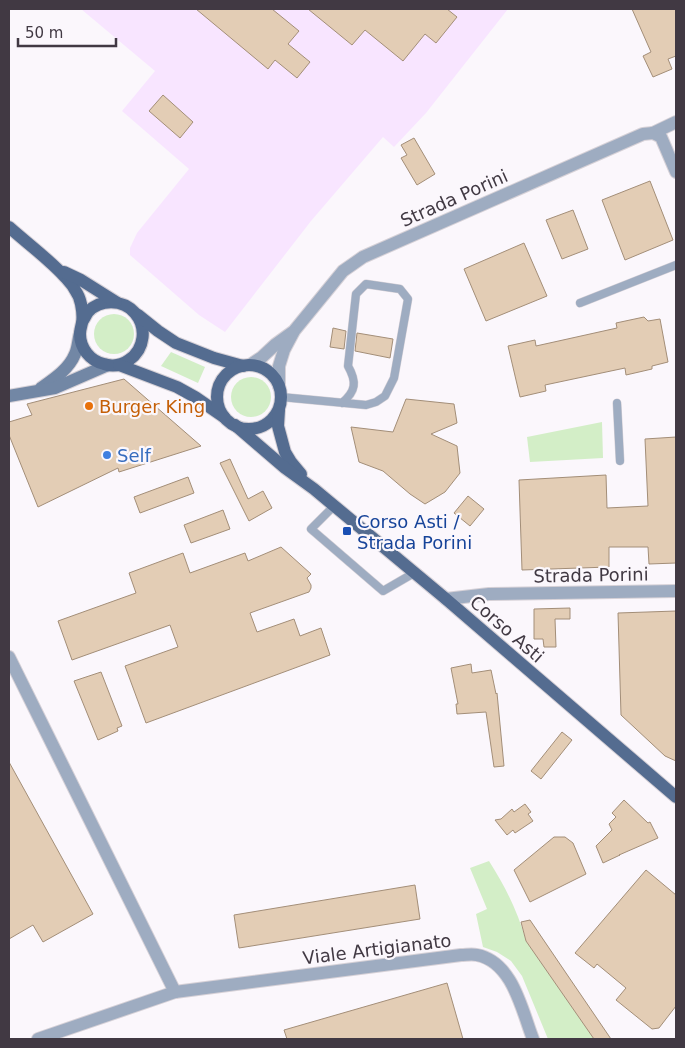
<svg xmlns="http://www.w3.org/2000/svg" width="685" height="1048" font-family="'DejaVu Sans',sans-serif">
  <rect width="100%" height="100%" fill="#fbf7fc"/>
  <path fill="#f8e5ff" d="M81 9H508L426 113 394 147 383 137 311 221 225 332 199 315 130 255V248L137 233 189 169 122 111 155 71Z"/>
  <g fill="#d3eec7">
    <circle cx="114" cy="334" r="20"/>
    <path d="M171 352 205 367 198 383 161 366Z"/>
    <circle cx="251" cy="397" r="20"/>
    <path d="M602 422 603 458 530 462 527 437Z"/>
    <path d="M489 861C505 886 518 912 526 941L594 1039H548L522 976 511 961 497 952 483 947 476 914 487 909 470 868Z"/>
  </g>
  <g fill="#e3cdb5" stroke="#a38e78">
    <path d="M196 9H272L299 31 288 44 310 62 297 78 275 60 268 69Z"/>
    <path d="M308 9H447L457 17 436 43 425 34 403 61 365 30 352 45Z"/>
    <path d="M632 9H676V56L668 59 672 69 653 77 643 56 651 52Z"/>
    <path d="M163 95 193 122 180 138 149 111Z"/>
    <path d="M414 138 435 174 417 185 401 158 407 155 401 145Z"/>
    <path d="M650 181 673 240 625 260 602 200Z"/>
    <path d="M573 210 588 249 562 259 546 220Z"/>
    <path d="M524 243 547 296 486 321 464 269Z"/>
    <path d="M644 317 648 321 660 319 668 362 652 366V369L626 375 625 368 545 385 546 391 520 397 508 346 535 340 536 346 617 328 616 323Z"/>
    <path d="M333 328 346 331 344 349 330 347Z"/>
    <path d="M357 333 393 339 390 358 355 351Z"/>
    <path d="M124 379 201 446 119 472 118 468 38 507 9 435V422L32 415 27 404Z"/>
    <path d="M406 399 454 404 457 423 431 434 457 446 460 473 445 492 425 504 410 494 383 471 359 462 351 427 393 432Z"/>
    <path d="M676 437V563L649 564 648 547H609V567L522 570 519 480 606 475 607 508 648 506 645 439Z"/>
    <path d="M230 459 248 499 263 491 272 508 249 521 220 463Z"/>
    <path d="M188 477 194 493 140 513 134 497Z"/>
    <path d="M468 496 484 509 470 526 454 513Z"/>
    <path d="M223 510 230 529 191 543 184 525Z"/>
    <path d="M281 547 311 574 307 578 311 585V588L309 592 306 593 250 613 257 632 294 619 300 636 321 628 330 655 146 723 125 666 178 647 170 625 72 660 58 621 136 593 129 573 183 553 190 573 245 553 248 561Z"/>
    <path d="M570 608V619H555L556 647H544L543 639H534V609Z"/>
    <path d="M676 611V761L665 756 621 715 618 613Z"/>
    <path d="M471 664 472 673 491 670 496 694 497 693 504 766 494 767 486 712 457 714 456 704H458L451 668Z"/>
    <path d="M101 672 122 726 117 728 118 731 98 740 74 681Z"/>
    <path d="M562 732 572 740 541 779 531 771Z"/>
    <path d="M9 762 93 914 43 942 33 925 9 939Z"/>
    <path d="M624 800 648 823 650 822 658 838 619 855H620L603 863 596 846 612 830 609 824 616 817 612 813Z"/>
    <path d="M525 804 531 812 528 814 533 821 515 833 513 830 507 835 495 820 501 819 512 809 514 812Z"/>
    <path d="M554 837H565L573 843 586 874 530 902 514 870Z"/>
    <path d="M646 870 676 895V1006L659 1028 652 1029 616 1000 626 988 597 964 594 968 575 953Z"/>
    <path d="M415 885 420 919 239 948 234 915Z"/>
    <path d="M530 920 566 973 611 1039H594L526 941 521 922Z"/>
    <path d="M447 983 463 1039H287L284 1030Z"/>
  </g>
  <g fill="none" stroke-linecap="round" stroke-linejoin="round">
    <defs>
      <g id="lane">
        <path d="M580 303 676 265"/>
        <path d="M281 397 366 405 376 402 385 396 394 378 408 299 400 289 366 284 356 294 348 366C357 382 356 391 342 403"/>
        <path d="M617 403 620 461"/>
        <path d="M334 506 311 529 383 591 414 573"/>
      </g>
      <g id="street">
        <path d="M653 133 676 122"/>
        <path d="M250 365 262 357 276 344 294 331 343 271 363 257 643 134 653 133 661 137 676 172"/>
        <path d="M279 386V366L284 350 293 333"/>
        <path d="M446 599 489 594 676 591"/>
        <path d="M9 657 175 992"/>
        <path d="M38 1039 175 992 461 955C466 955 472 954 477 955 513 962 522 1011 533 1039"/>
      </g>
      <g id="secondary">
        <path d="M41 388C54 379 69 369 75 354 78 348 78 340 80 333"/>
        <path d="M9 396 55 388 108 365"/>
      </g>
      <g id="primary">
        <path d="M9 227C28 244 49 259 66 278 69 282 73 285 75 290 78 294 80 299 81 304 82 309 83 317 82 323 81 327 80 330 80 334 80 348 90 361 104 364 113 367 122 365 129 360 145 349 147 327 135 313 123 299 100 299 88 312 86 315 84 319 82 322"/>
        <path d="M64 272 81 280 116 302"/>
        <path d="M138 315 158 331 176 343 214 358 243 366"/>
        <path d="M119 365 177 387 195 397 224 417"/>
        <circle cx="249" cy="397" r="32"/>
        <path d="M279 410 278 426 285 452 291 462 301 474"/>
        <path d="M235 425 285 468 314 489 446 599 676 797"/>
      </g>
    </defs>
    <use href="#lane" stroke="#d6d1d7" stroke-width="9"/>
    <use href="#street" stroke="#d6d1d7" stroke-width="14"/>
    <use href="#secondary" stroke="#d6d1d7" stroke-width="14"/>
    <use href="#primary" stroke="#d6d1d7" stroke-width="14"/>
    <use href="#lane" stroke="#9eacc1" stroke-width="8"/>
    <use href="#street" stroke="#9eacc1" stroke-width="12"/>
    <use href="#secondary" stroke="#7287a5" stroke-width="12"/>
    <use href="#primary" stroke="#546c90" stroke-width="12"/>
  </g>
  <circle fill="#e8710a" stroke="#fbf7fc" stroke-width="2" cx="89" cy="406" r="5"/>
  <circle fill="#3f7fe0" stroke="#fbf7fc" stroke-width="2" cx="107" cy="455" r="5"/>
  <rect fill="#1a4fb4" stroke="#fbf7fc" stroke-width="2" x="342" y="526" width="10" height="10" rx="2.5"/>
  <g text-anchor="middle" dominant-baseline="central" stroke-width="4.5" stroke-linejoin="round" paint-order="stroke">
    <g font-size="18" fill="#413943" stroke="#fbf7fc">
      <text transform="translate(454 198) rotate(-24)">Strada Porini</text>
      <text transform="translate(591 575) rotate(-1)">Strada Porini</text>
      <text transform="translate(507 629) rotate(41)">Corso Asti</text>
      <text transform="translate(377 949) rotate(-7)">Viale Artigianato</text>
    </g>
    <g font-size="18" fill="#c56008" stroke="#fbf7fc" text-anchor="start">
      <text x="99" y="406">Burger King</text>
    </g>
    <g font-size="18" fill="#366cbe" stroke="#fbf7fc" text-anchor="start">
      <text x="117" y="455">Self</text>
    </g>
    <g font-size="18" fill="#164399" stroke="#fbf7fc" text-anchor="start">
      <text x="357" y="521">Corso Asti /<tspan x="357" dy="21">Strada Porini</tspan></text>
    </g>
  </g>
  <rect width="685" height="1048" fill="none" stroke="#413943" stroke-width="20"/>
  <path d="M18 38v8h98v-8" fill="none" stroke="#413943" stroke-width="2.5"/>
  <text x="25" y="38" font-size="15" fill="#413943" stroke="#fbf7fc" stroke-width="4" paint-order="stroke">50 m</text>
</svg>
